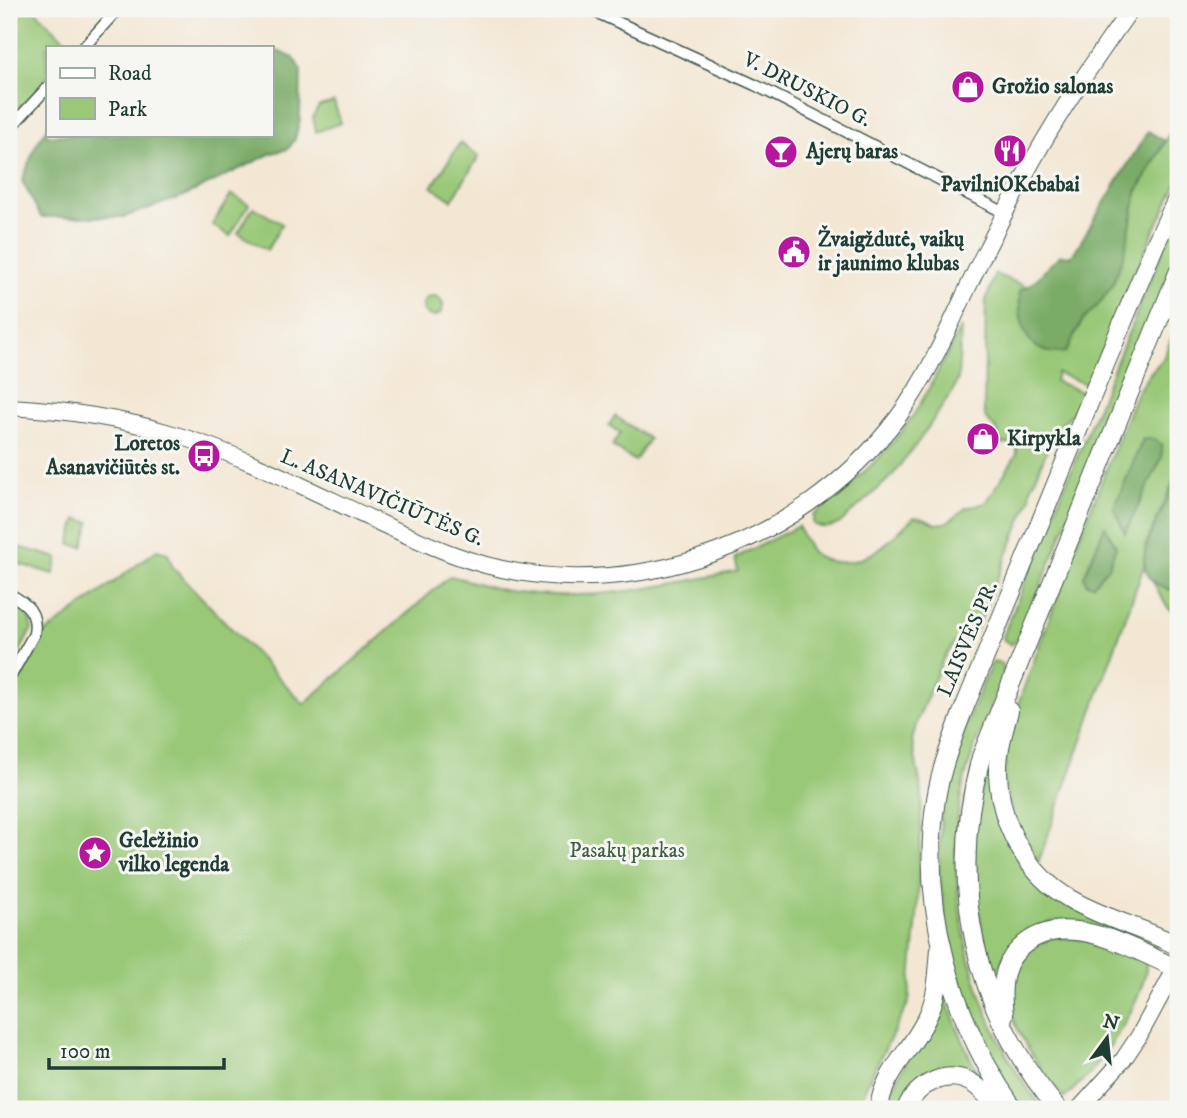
<svg xmlns="http://www.w3.org/2000/svg" width="1187" height="1118" font-family="'IM FELL DW Pica',serif">
  <rect width="100%" height="100%" fill="#f6f6f2"/>
  <filter id="ink" filterUnits="userSpaceOnUse"><feTurbulence type="fractalNoise" baseFrequency=".0143" numOctaves="2"/><feDisplacementMap in="SourceGraphic" scale="14" xChannelSelector="R" yChannelSelector="G"/><feConvolveMatrix kernelMatrix="1 2 1 2 8 2 1 2 1" color-interpolation-filters="sRGB"/></filter>
  <filter id="wash" filterUnits="userSpaceOnUse"><feTurbulence type="fractalNoise" baseFrequency=".00686" numOctaves="4" result="noise"/><feDisplacementMap in="SourceGraphic" scale="28" xChannelSelector="R" yChannelSelector="G"/><feGaussianBlur stdDeviation="1.57" result="paint"/><feColorMatrix in="noise" values="0 0 0 0 0 0 0 0 0 0 0 0 0 0 0 0 0 1.4 0 .05"/><feComposite in="paint" operator="in"/></filter>
  <g filter="url(#wash)">
    <rect width="100%" height="100%" fill="#f3e7d3"/>
    <g fill="#99c877" stroke="#5c8256" stroke-width="2">
      <path d="M9 9H34L72 47H47V79L9 122Z"/>
      <path d="M334 102 341 123 316 132 313 117 319 106Z"/>
      <path d="M1178 118V181L1153 233 1088 385 1057 373 1055 381 1084 393 1073 412 1054 433 1030 491 1031 497 976 630 955 642 943 659 917 721 912 741 922 793 917 916 909 1002 867 1084 859 1109H9V695L43 635 157 550 168 553 173 568 304 704 450 576C468 580 485 586 503 590 582 604 660 587 738 571L735 558 798 526C802 534 806 544 811 551 816 556 823 560 830 561 866 569 890 540 914 517L924 518 936 524 946 523 966 508 986 503 1017 454V449L1014 443 1002 444 997 438 998 431 986 419 984 409 986 300 995 274 1028 287 1020 290 1021 320 1066 352 1082 321 1099 304 1125 251 1137 193Z"/>
      <path d="M460 143 479 156 452 200 432 187Z"/>
      <path d="M231 194 249 204 230 236 212 225Z"/>
      <path d="M253 207 282 224 267 250 238 233Z"/>
      <path d="M1178 213V254L1019 638 1011 645 1003 639 1004 633Z"/>
      <circle cx="433" cy="306" r="10"/>
      <path d="M1178 322V471L1145 546 1144 566 1038 863 1021 839 1003 781 1010 726 1075 548 1137 392 1151 372 1163 359Z"/>
      <path d="M961 327 958 379 952 392 918 442 892 476 840 523C830 528 824 529 813 524V516C849 486 885 457 912 417 931 389 944 357 961 327Z"/>
      <path d="M615 416 649 439 635 461 612 446 620 433 609 425Z"/>
      <path d="M77 519 90 522 83 547 70 544Z"/>
      <path d="M19 547 58 558 54 574 15 563Z"/>
      <path d="M1153 582 1166 589 1178 591V615L1167 607Z"/>
      <path d="M9 599 27 611 32 629 9 671Z"/>
      <path d="M994 662 1002 664 1004 674C989 713 969 753 961 795 942 895 977 1032 1044 1109H1020L974 1027 948 942 939 872 941 810 958 741 991 665Z"/>
      <path d="M990 755C999 789 1006 826 1018 859 1034 900 1119 927 1157 944L1155 949C1131 942 1108 929 1084 923 1042 911 1007 941 994 980 979 924 968 867 977 808 980 790 986 773 990 755Z"/>
      <path d="M1053 937 1087 939 1146 961C1148 990 1116 1039 1098 1063 1089 1076 1076 1087 1064 1098 1037 1065 981 995 1025 954 1032 947 1044 942 1053 937Z"/>
      <path d="M943 992 970 1058 983 1080C969 1080 955 1071 941 1071 919 1070 905 1092 899 1109H887L888 1097Z"/>
    </g>
    <g fill="#7aac68" stroke="#4c744e" stroke-width="2">
      <path d="M277 51 294 58 301 71 300 119 295 139 288 149 272 153 184 196 124 217H41L22 181 35 147 47 128V135H271V54Z"/>
      <path d="M1148 131 1165 141 1137 192 1125 251 1112 286 1099 304 1082 321 1066 352C1025 358 1018 323 1020 290 1039 283 1045 266 1061 255L1072 256Z"/>
      <path d="M1143 439H1153L1162 445V457L1125 533 1114 508Z"/>
      <path d="M1178 471V591C1126 582 1146 544 1161 512 1167 498 1173 485 1178 471Z"/>
      <path d="M1105 526 1116 546 1109 566 1093 585 1087 584 1084 576Z"/>
    </g>
  </g>
  <g filter="url(#ink)">
    <g fill="none" stroke-linecap="round" stroke-linejoin="round">
      <defs>
        <g id="street">
          <path d="M589 9 755 85 1005 213"/>
          <path d="M84 47 118 9"/>
          <path d="M9 129 47 88"/>
          <path d="M9 594C27 603 38 613 34 634L9 679"/>
        </g>
        <g id="secondary">
          <path d="M9 407C64 410 120 418 173 434 270 463 358 518 452 554 611 615 798 551 898 417 935 367 958 305 986 250 1007 209 1027 168 1051 129 1076 87 1103 48 1131 9"/>
          <path d="M1079 1109 1123 1060 1139 1036 1178 964"/>
        </g>
        <g id="primary">
          <path d="M1009 711C1004 730 998 749 998 769 998 821 1025 873 1070 899 1104 919 1144 928 1178 946"/>
          <path d="M1004 1015C1001 992 1001 966 1019 949 1062 906 1130 948 1176 968"/>
          <path d="M879 1109C882 1073 916 1046 929 1013 938 993 938 970 940 949"/>
          <path d="M906 1109C917 1083 949 1067 975 1085 984 1091 992 1102 1000 1109"/>
          <path d="M1014 1109C952 1021 919 905 936 799 941 768 952 740 963 711L1094 391 1155 245 1178 197"/>
          <path d="M1058 1109C973 1009 947 884 981 757L1178 273"/>
        </g>
      </defs>
      <use href="#street" stroke="#3f564c" stroke-width="13"/>
      <use href="#secondary" stroke="#3f564c" stroke-width="18"/>
      <use href="#primary" stroke="#3f564c" stroke-width="20"/>
      <use href="#street" stroke="#fff" stroke-width="10"/>
      <use href="#secondary" stroke="#fff" stroke-width="16"/>
      <use href="#primary" stroke="#fff" stroke-width="18"/>
    </g>
  </g>
  <defs>
    <symbol id="shop-disc" viewBox="-11 -11 22 22"><circle r="9.5" fill="#b5179e" stroke="#f6f6f2"/><path d="M-5-2.5h2.3a2.7 3.5 0 0 1 5.4 0H5L5.5 6h-11ZM-1.5-2.5h3a1.5 2.3 0 0 0-3 0Z" fill="#fff"/></symbol>
    <symbol id="restaurant-disc" viewBox="-11 -11 22 22"><circle r="9.5" fill="#b5179e" stroke="#f6f6f2"/><path d="M-5-6h1v4h1v-4h1v4h1v-4h1v5L-1.5 .5V6h-2V.5L-5-1ZM5-6V6H3V1.5H1.5Q1.5-4 5-6Z" fill="#fff"/></symbol>
    <symbol id="bar-disc" viewBox="-11 -11 22 22"><circle r="9.5" fill="#b5179e" stroke="#f6f6f2"/><path d="M-6-5H6L.8 .8V4.5H3.5V6h-7V4.5H-.8V.8Z" fill="#fff"/></symbol>
    <symbol id="civic-disc" viewBox="-11 -11 22 22"><circle r="9.5" fill="#b5179e" stroke="#f6f6f2"/><path d="M-.6-6.5H3V-4.5H.6V-3L4-1V1h2V6H-6V1h2V-1L-.6-3ZM-1.2 2.5V6h2.4V2.5Z" fill="#fff"/></symbol>
    <symbol id="bus-disc" viewBox="-11 -11 22 22"><circle r="9.5" fill="#b5179e" stroke="#f6f6f2"/><path d="M-5-6H5V4H4V6H2V4H-2V6H-4V4H-5ZM-3.5-4V0h7V-4ZM-3.5 1.2v1.5H-2V1.2ZM2 1.2v1.5H3.5V1.2Z" fill="#fff"/></symbol>
    <symbol id="sight-disc" viewBox="-11 -11 22 22"><circle r="9.5" fill="#b5179e" stroke="#f6f6f2"/><path d="M0-6L1.8-2.2L6-1.7L2.9 1.2L3.7 5.4L0 3.3L-3.7 5.4L-2.9 1.2L-6-1.7L-1.8-2.2Z" fill="#fff"/></symbol>
  </defs>
  <g fill-rule="evenodd">
    <use href="#shop-disc" x="949" y="68" width="38" height="38"/>
    <use href="#restaurant-disc" x="991" y="132" width="38" height="38"/>
    <use href="#bar-disc" x="762" y="133" width="38" height="38"/>
    <use href="#civic-disc" x="775" y="233" width="38" height="38"/>
    <use href="#shop-disc" x="964" y="420" width="38" height="38"/>
    <use href="#bus-disc" x="185" y="437" width="38" height="38"/>
    <use href="#sight-disc" x="76" y="834" width="38" height="38"/>
  </g>
  <g text-anchor="middle" dominant-baseline="central" stroke-width="6" stroke-linejoin="round" paint-order="stroke">
    <g font-size="21" font-weight="bold" fill="#1f3d34" stroke="#f6f6f2" text-anchor="start">
      <text x="992" y="87">Grožio salonas</text>
      <text x="806" y="152">Ajerų baras</text>
      <text x="1010" y="185" text-anchor="middle">PavilniOKebabai</text>
      <text x="818" y="240">Žvaigždutė, vaikų<tspan x="818" dy="24">ir jaunimo klubas</tspan></text>
      <text x="1007" y="439">Kirpykla</text>
      <text x="180" y="444" text-anchor="end">Loretos<tspan x="180" dy="24">Asanavičiūtės st.</tspan></text>
      <text x="119" y="841">Geležinio<tspan x="119" dy="24">vilko legenda</tspan></text>
    </g>
    <g font-size="21" fill="#1f3d34" stroke="#f6f6f2">
      <text transform="translate(807 90) rotate(27)">V. DRUSKIO G.</text>
      <text transform="translate(382 498) rotate(23)">L. ASANAVIČIŪTĖS G.</text>
      <text transform="translate(968 639) rotate(-67)">LAISVĖS PR.</text>
    </g>
    <g font-size="21" fill="#3e6045" stroke="#f6f6f2">
      <text x="627" y="851">Pasakų parkas</text>
    </g>
  </g>
  <rect width="1187" height="1118" fill="none" stroke="#f6f6f2" stroke-width="35"/>
  <rect x="46" y="46" width="228" height="91" fill="#f6f6f2" stroke="#a0aca6" stroke-width="2"/>
  <rect x="60" y="68" width="35" height="10" fill="#ffffff" stroke="#a0aca6" stroke-width="2"/>
  <text x="108" y="80" font-size="21" fill="#1f3d34">Road</text>
  <rect x="60" y="98" width="35" height="21" fill="#99c877" stroke="#a0aca6" stroke-width="2"/>
  <text x="108" y="116" font-size="21" fill="#1f3d34">Park</text>
  <g transform="translate(1107 1038) rotate(15)" stroke="#f6f6f2" stroke-width="5" paint-order="stroke">
  <path d="M0-5L12 26L0 18L-12 26Z" fill="#1f3d34"/>
  <text y="-10" font-size="19" font-weight="bold" text-anchor="middle" fill="#1f3d34">N</text>
  </g>
  <path d="M49 1058v10h175v-10" fill="none" stroke="#1f3d34" stroke-width="3.5"/>
  <text x="60" y="1058" font-size="21" fill="#1f3d34" stroke="#f6f6f2" stroke-width="5" paint-order="stroke">100 m</text>
</svg>
